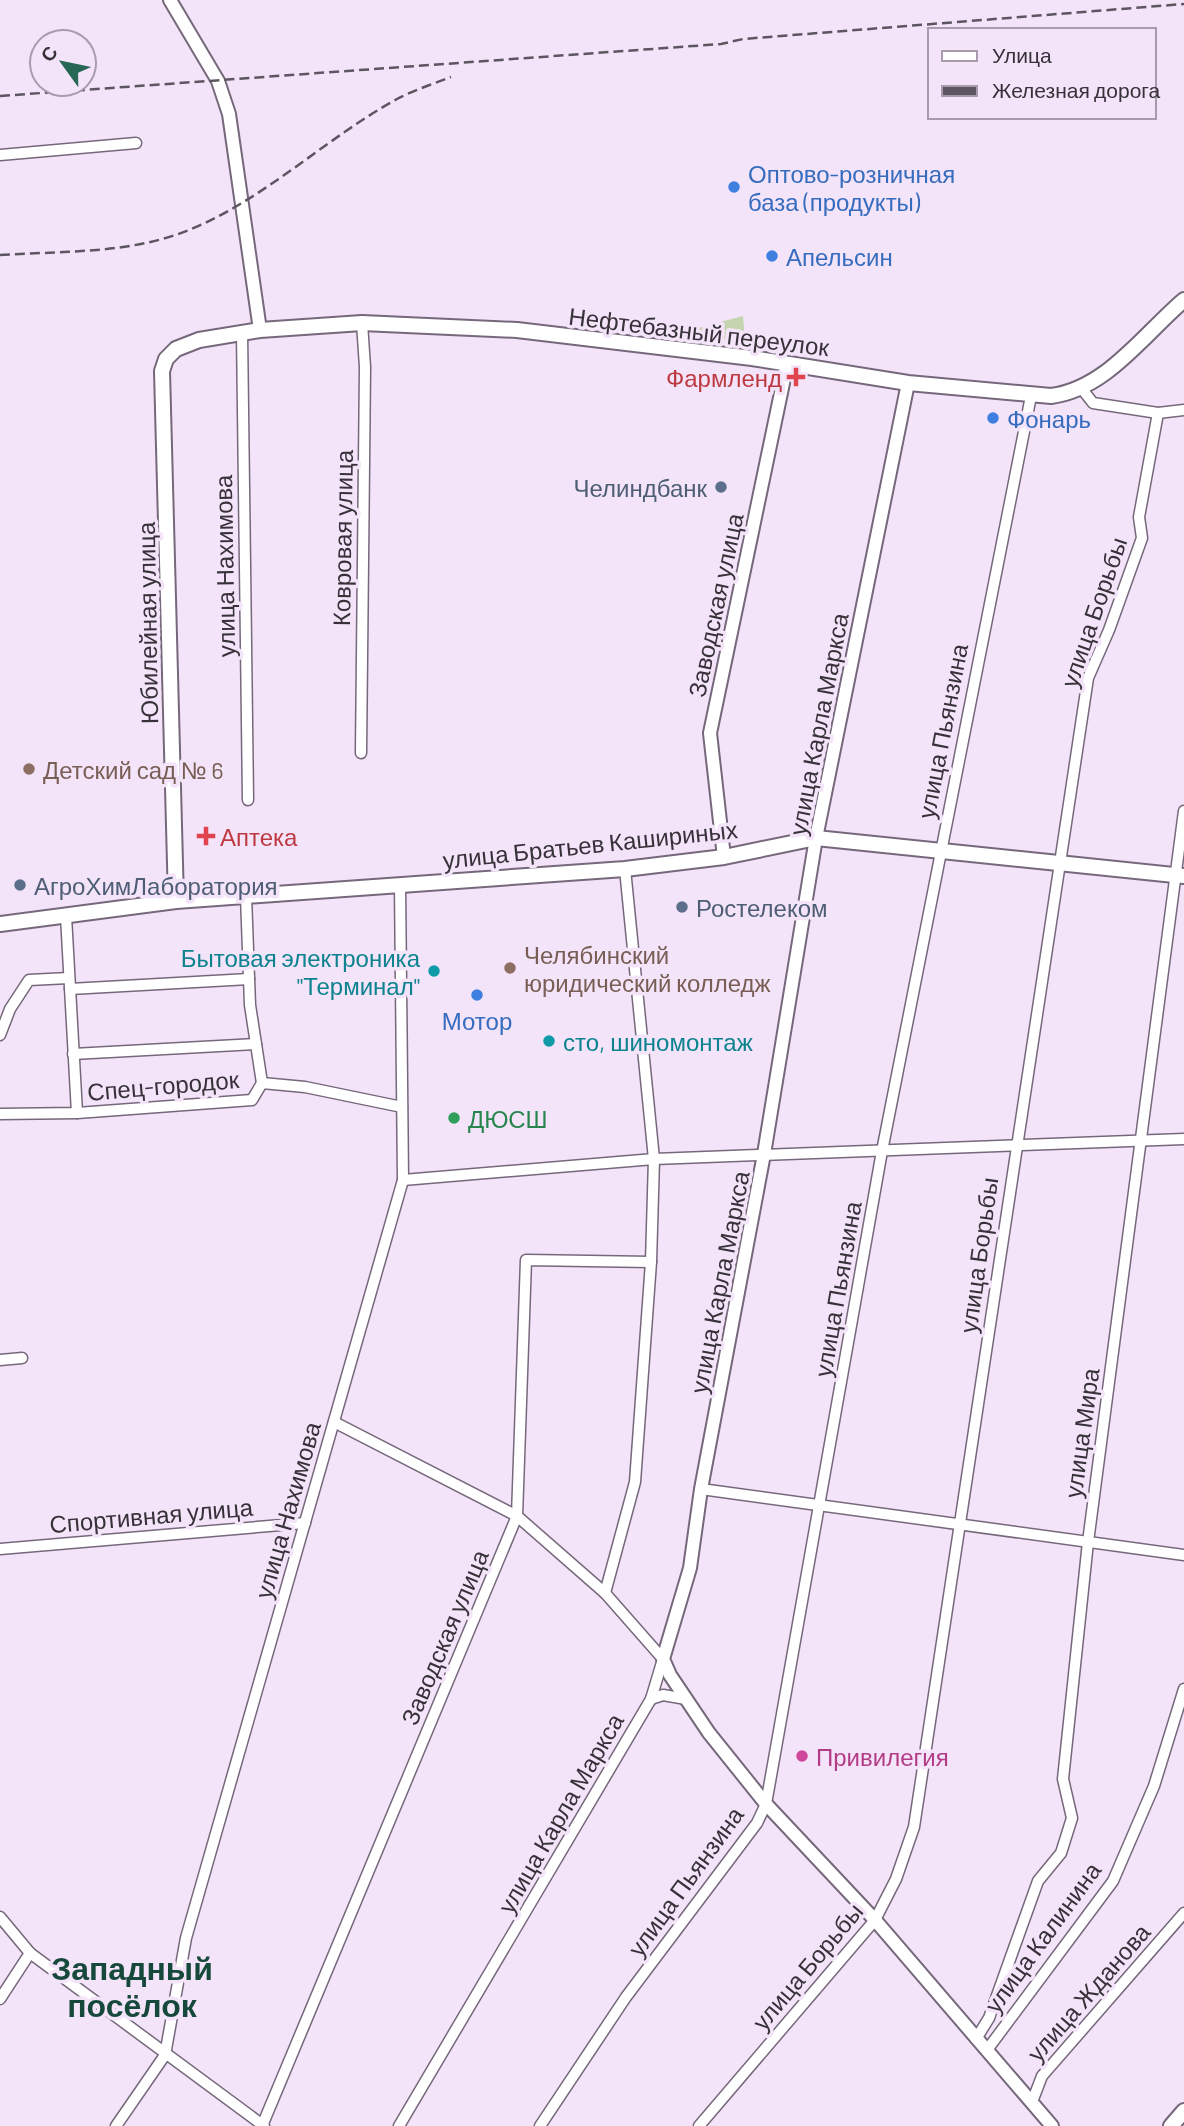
<svg xmlns="http://www.w3.org/2000/svg" width="1184" height="2126" font-family="Barlow,sans-serif">
  <rect width="100%" height="100%" fill="#f4e4f9"/>
  <path fill="#c3d4ae" d="M743 316 745 342 697 336 698 328Z"/>
  <g fill="none" stroke-linecap="round" stroke-linejoin="round">
    <defs>
      <g id="minor">
        <path d="M0 155 136 143"/>
        <path d="M242 332 248 800"/>
        <path d="M1158 413 1184 410"/>
        <path d="M361 753 365 367 362 323"/>
        <path d="M246 896 250 1005 262 1083"/>
        <path d="M66 916 77 1113"/>
        <path d="M70 989 249 979"/>
        <path d="M0 1035 10 1009 29 980 69 978"/>
        <path d="M73 1054 256 1044"/>
        <path d="M0 1114 77 1113 252 1100 262 1083 305 1087 402 1107"/>
        <path d="M403 1180 654 1159 1184 1139"/>
        <path d="M0 1360 22 1358"/>
        <path d="M334 1422 517 1516 605 1593 663 1659 651 1699 399 2126"/>
        <path d="M701 1489 1184 1555"/>
        <path d="M0 1549 305 1523"/>
        <path d="M605 1593 635 1482 651 1262 654 1159 625 869"/>
        <path d="M651 1699 663 1695 686 1699"/>
        <path d="M0 1917 30 1953 264 2126"/>
        <path d="M0 1999 30 1953"/>
        <path d="M976 2039 989 2018 1038 1881 1061 1853 1072 1818 1063 1779 1088 1542 1184 811"/>
        <path d="M987 2050 1113 1881 1154 1786 1184 1689"/>
        <path d="M1032 2102 1042 2076 1184 1913"/>
        <path d="M116 2126 165 2055 186 1938 403 1180 400 885"/>
        <path d="M262 2126 517 1516 526 1260 651 1262"/>
        <path d="M540 2126 626 1997 757 1823 766 1804 882 1151 1031 396"/>
        <path d="M699 2126 875 1920 896 1879 914 1827 1088 678 1109 630 1142 538 1139 517 1158 413 1093 403 1082 389"/>
      </g>
      <g id="tertiary">
        <path d="M170 0 218 81 229 114 260 330"/>
        <path d="M908 383 816 838 764 1154 701 1489 690 1568 663 1659 670 1675 709 1733 766 1804 875 1920 1052 2126"/>
        <path d="M724 857 710 733 787 364"/>
      </g>
      <g id="secondary">
        <path d="M176 901 162 371 166 359 176 349 199 340 260 330 362 323 517 330 752 358 908 383 1051 396C1106 389 1143 335 1184 300"/>
        <path d="M0 924 176 901 625 869 724 857 816 838 1184 876"/>
        <path d="M1171 2126 1184 2111"/>
      </g>
    </defs>
    <use href="#minor" stroke="#76687b" stroke-width="13"/>
    <use href="#tertiary" stroke="#76687b" stroke-width="16"/>
    <use href="#secondary" stroke="#76687b" stroke-width="18"/>
    <use href="#minor" stroke="#fff" stroke-width="10"/>
    <use href="#tertiary" stroke="#fff" stroke-width="12"/>
    <use href="#secondary" stroke="#fff" stroke-width="14"/>
    <g stroke="#5d5560" stroke-width="2.5" stroke-dasharray="10 5" stroke-linecap="butt">
      <path d="M0 96 721 44 743 39 1184 4"/>
      <path d="M0 255C63 251 130 254 189 230 265 199 326 138 397 99 414 90 433 84 451 77"/>
    </g>
  </g>
  <g fill="#3f7fe0" stroke="#f4e4f9" stroke-width="2.5">
    <circle cx="734" cy="187" r="7"/>
    <circle cx="772" cy="256" r="7"/>
    <circle cx="993" cy="418" r="7"/>
    <circle cx="477" cy="995" r="7"/>
  </g>
  <g fill="#e0444e" stroke="#f4e4f9" stroke-width="2.5">
    <path d="M792.5 366.5h7v7h7v7h-7v7h-7v-7h-7v-7h7z"/>
    <path d="M202.5 825.5h7v7h7v7h-7v7h-7v-7h-7v-7h7z"/>
  </g>
  <g fill="#5c6f8a" stroke="#f4e4f9" stroke-width="2.5">
    <circle cx="721" cy="487" r="7"/>
    <circle cx="20" cy="885" r="7"/>
    <circle cx="682" cy="907" r="7"/>
  </g>
  <g fill="#8d6e63" stroke="#f4e4f9" stroke-width="2.5">
    <circle cx="29" cy="769" r="7"/>
    <circle cx="510" cy="968" r="7"/>
  </g>
  <g fill="#0f9aa8" stroke="#f4e4f9" stroke-width="2.5">
    <circle cx="434" cy="971" r="7"/>
    <circle cx="549" cy="1041" r="7"/>
  </g>
  <circle fill="#2e9e5b" stroke="#f4e4f9" stroke-width="2.5" cx="454" cy="1118" r="7"/>
  <circle fill="#d1479c" stroke="#f4e4f9" stroke-width="2.5" cx="802" cy="1756" r="7"/>
  <g text-anchor="middle" dominant-baseline="central" stroke-width="7" stroke-linejoin="round" paint-order="stroke">
    <g font-size="24" fill="#366cbe" stroke="#f4e4f9" text-anchor="start">
      <text x="748" y="173">Оптово-розничная<tspan x="748" dy="28">база (продукты)</tspan></text>
      <text x="786" y="256">Апельсин</text>
      <text x="1007" y="418">Фонарь</text>
      <text x="477" y="1020" text-anchor="middle">Мотор</text>
    </g>
    <g font-size="24" fill="#373139" stroke="#f4e4f9">
      <text transform="translate(699 331) rotate(7)">Нефтебазный переулок</text>
      <text transform="translate(342 538) rotate(-89)">Ковровая улица</text>
      <text transform="translate(224 566) rotate(-91)">улица Нахимова</text>
      <text transform="translate(715 605) rotate(-78)">Заводская улица</text>
      <text transform="translate(1093 612) rotate(-71)">улица Борьбы</text>
      <text transform="translate(147 623) rotate(-91)">Юбилейная улица</text>
      <text transform="translate(818 724) rotate(-79)">улица Карла Маркса</text>
      <text transform="translate(942 731) rotate(-79)">улица Пьянзина</text>
      <text transform="translate(590 844) rotate(-6)">улица Братьев Кашириных</text>
      <text transform="translate(163 1085) rotate(-5)">Спец-городок</text>
      <text transform="translate(978 1255) rotate(-82)">улица Борьбы</text>
      <text transform="translate(719 1282) rotate(-79)">улица Карла Маркса</text>
      <text transform="translate(837 1289) rotate(-80)">улица Пьянзина</text>
      <text transform="translate(1081 1433) rotate(-82)">улица Мира</text>
      <text transform="translate(287 1510) rotate(-74)">улица Нахимова</text>
      <text transform="translate(151 1515) rotate(-5)">Спортивная улица</text>
      <text transform="translate(444 1637) rotate(-67)">Заводская улица</text>
      <text transform="translate(560 1813) rotate(-60)">улица Карла Маркса</text>
      <text transform="translate(685 1881) rotate(-54)">улица Пьянзина</text>
      <text transform="translate(1042 1937) rotate(-54)">улица Калинина</text>
      <text transform="translate(807 1966) rotate(-50)">улица Борьбы</text>
      <text transform="translate(1088 1992) rotate(-49)">улица Жданова</text>
    </g>
    <g font-size="24" fill="#be3a42" stroke="#f4e4f9" text-anchor="end">
      <text x="782" y="377">Фармленд</text>
      <text x="220" y="836" text-anchor="start">Аптека</text>
    </g>
    <g font-size="24" fill="#4e5e75" stroke="#f4e4f9" text-anchor="start">
      <text x="707" y="487" text-anchor="end">Челиндбанк</text>
      <text x="34" y="885">АгроХимЛаборатория</text>
      <text x="696" y="907">Ростелеком</text>
    </g>
    <g font-size="24" fill="#785e54" stroke="#f4e4f9" text-anchor="start">
      <text x="43" y="769">Детский сад № 6</text>
      <text x="524" y="954">Челябинский<tspan x="524" dy="28">юридический колледж</tspan></text>
    </g>
    <g font-size="24" fill="#0d838f" stroke="#f4e4f9" text-anchor="end">
      <text x="420" y="957">Бытовая электроника<tspan x="420" dy="28">"Терминал"</tspan></text>
      <text x="563" y="1041" text-anchor="start">сто, шиномонтаж</text>
    </g>
    <g font-size="24" fill="#27864d" stroke="#f4e4f9" text-anchor="start">
      <text x="468" y="1118">ДЮСШ</text>
    </g>
    <g font-size="24" fill="#b23c85" stroke="#f4e4f9" text-anchor="start">
      <text x="816" y="1756">Привилегия</text>
    </g>
    <g font-size="32" font-weight="bold" fill="#16493b" stroke="#f4e4f9">
      <text x="132" y="1967">Западный<tspan x="132" dy="37">посёлок</tspan></text>
    </g>
  </g>
  <rect x="928" y="28" width="228" height="91" fill="#f4e4f9" stroke="#a89cac" stroke-width="2"/>
  <rect x="942" y="51" width="35" height="10" fill="#ffffff" stroke="#a89cac" stroke-width="2"/>
  <text x="992" y="63" font-size="21" fill="#373139">Улица</text>
  <rect x="942" y="86" width="35" height="10" fill="#5d5560" stroke="#a89cac" stroke-width="2"/>
  <text x="992" y="98" font-size="21" fill="#373139">Железная дорога</text>
  <g transform="translate(63 63) rotate(303)"><circle r="33" fill="#f4e4f9" stroke="#a89cac" stroke-width="2"/>
  <path d="M0-5L12 26L0 18L-12 26Z" fill="#276755"/>
  <text y="-10" font-size="19" font-weight="bold" text-anchor="middle" fill="#373139">С</text>
  </g>
</svg>
